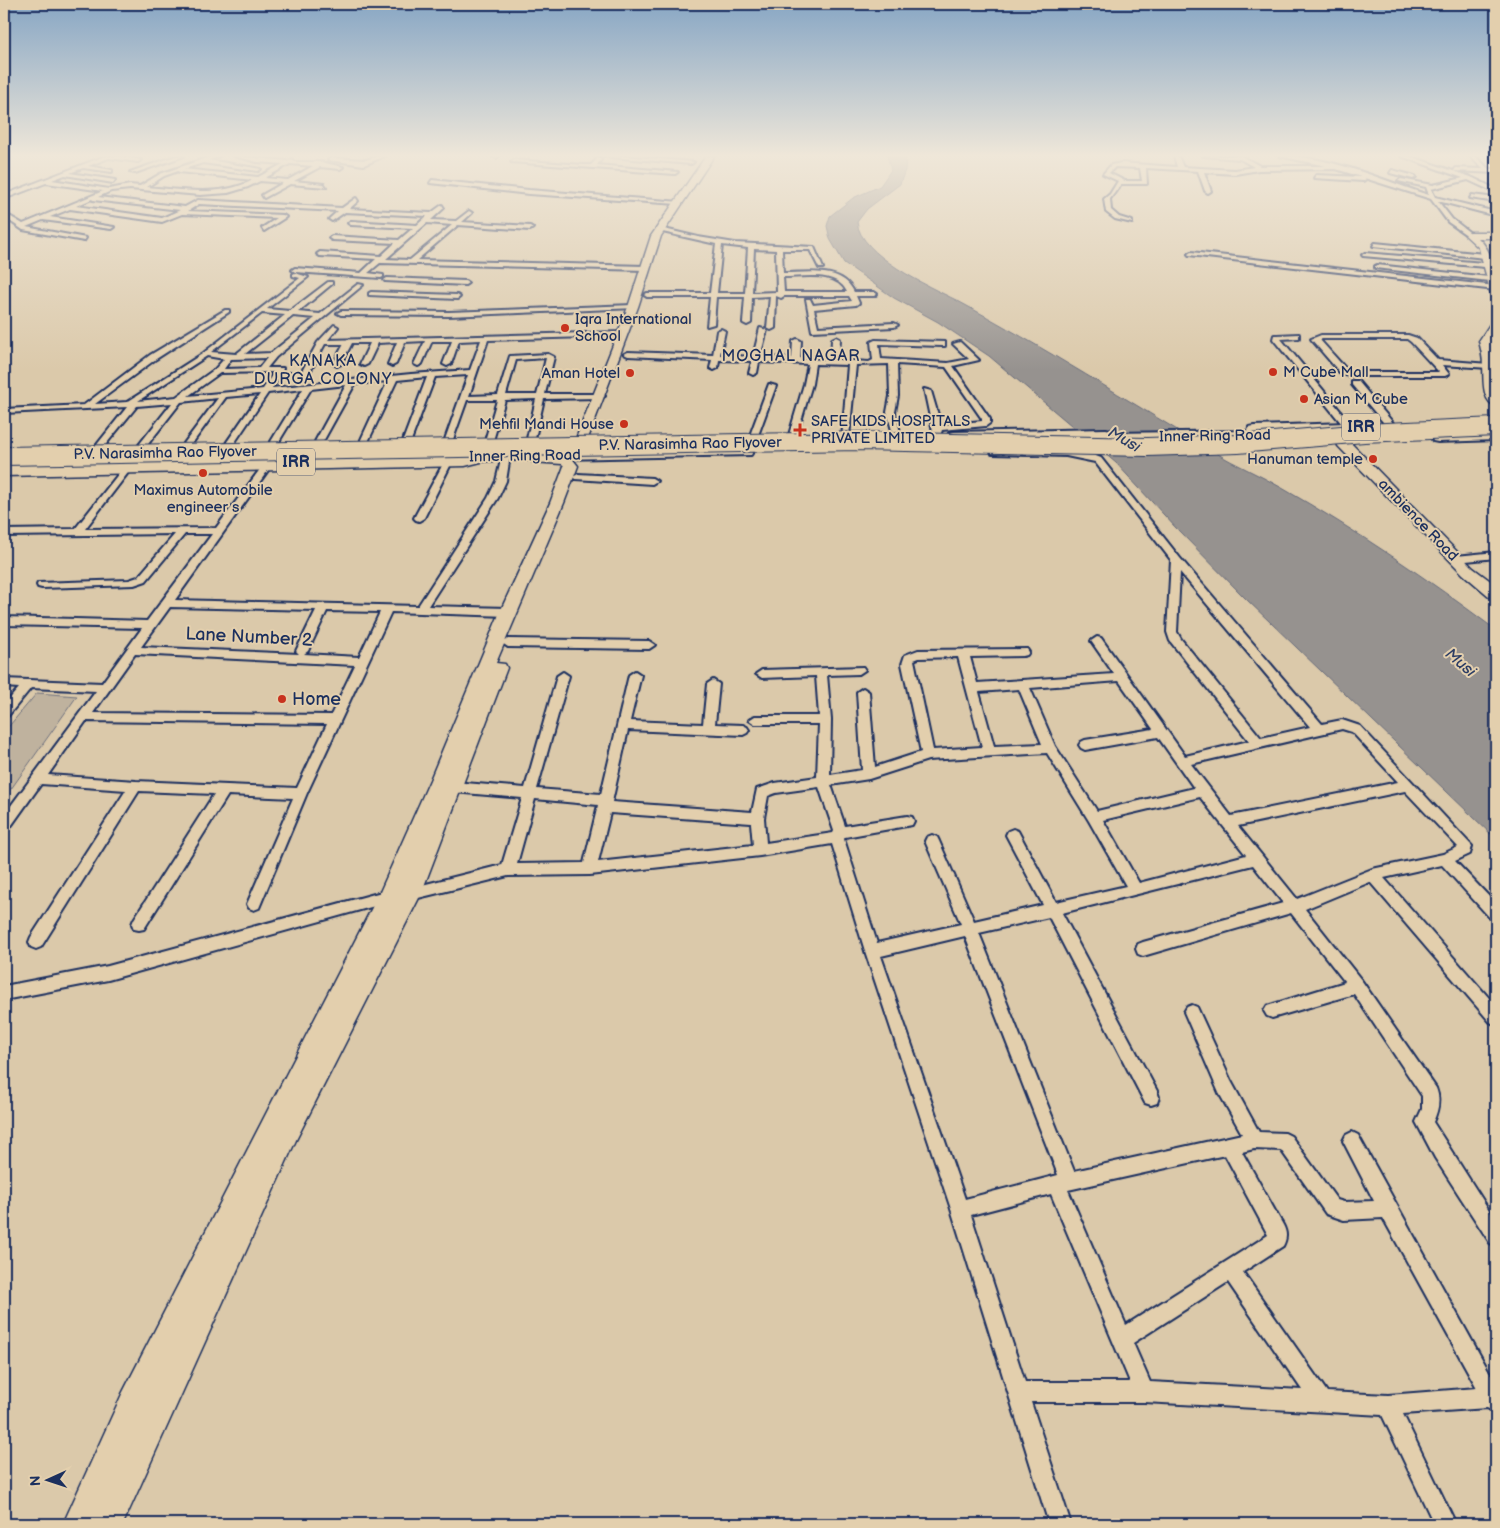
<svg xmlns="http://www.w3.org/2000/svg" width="1500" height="1528" font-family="'Balsamiq Sans',sans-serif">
  <rect width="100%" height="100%" fill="#dbc9aa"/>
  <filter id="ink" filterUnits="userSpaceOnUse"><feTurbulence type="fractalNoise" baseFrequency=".02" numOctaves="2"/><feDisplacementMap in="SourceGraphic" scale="10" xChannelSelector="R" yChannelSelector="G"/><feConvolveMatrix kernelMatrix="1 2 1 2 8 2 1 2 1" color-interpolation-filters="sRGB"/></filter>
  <g filter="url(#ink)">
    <path fill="#bfb29e" stroke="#6d707e" d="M37 693 77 696 11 789 4 790V732Z"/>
    <path fill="#96928f" stroke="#656a7b" d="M887 156H906L905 170 900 184 867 209 857 222C860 255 928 286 956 300 1044 347 1128 401 1214 452 1236 465 1260 475 1282 488 1356 530 1428 579 1496 630V839L1246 599 1176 528 1116 463 989 356 938 322 894 298 844 263 830 239 827 226 830 216 853 198 880 186 891 170Z"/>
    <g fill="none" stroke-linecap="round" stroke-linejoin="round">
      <defs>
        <g id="street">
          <path d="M105 156H119L141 160 138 162 109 158 88 166 112 170V172L83 168 70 173 115 180 113 183 65 175 52 180 109 189 130 185 140 186 160 174 212 156H220L209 160 261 169 258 171 203 163 184 169 258 177 283 164 257 162 234 156 288 161 292 159 294 162H321L343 167 340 169 320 167 294 181 324 184 326 187 290 184 264 198 262 195 283 183 260 181 248 187 228 193 200 195 130 189 111 191 98 197 185 207 198 200 342 208 356 198 358 201 349 209 431 213 442 205 444 208 431 220 456 221 469 211 472 213 462 222 530 226 533 228 530 230 458 225 417 260 645 266 648 268 645 270 380 263 368 273 383 275V277L381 278 295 272 292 270 295 268 361 273 376 259 320 256 317 254 320 252 381 256 395 243 332 240 329 238 332 236 399 240 413 228 351 225 348 223 351 221 417 225 427 216 345 212 332 221 329 219 338 211 199 204 188 211 283 215 286 217 264 231 262 228 277 218 182 214 162 222 70 209 50 217 114 227 111 229 43 220 26 227 86 238 84 241 23 230 4 217V213L6 214 23 224 103 191 46 183 4 199V195ZM290 164 313 166 288 180 265 178ZM178 171 179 172 253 180C221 197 182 190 147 187L164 176ZM92 199 93 200 180 210 162 218 76 206ZM427 223 452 225 410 260 386 259Z"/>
          <path d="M176 156H184L135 173 130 172Z"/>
          <path d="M378 156H385L364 165 328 160 331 158 366 160Z"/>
          <path d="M492 156H499L496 158Z"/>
          <path d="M599 156H623L694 162 691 164Z"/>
          <path d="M1174 156H1178L1183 167 1235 170 1254 167 1240 159 1203 156H1241L1260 166H1326L1279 156C1326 154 1384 181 1429 195L1426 187 1398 181 1401 179 1433 185 1463 178 1401 156H1409L1471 177 1496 189V193L1494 192 1468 180 1431 189 1435 197 1496 212V216L1438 201 1452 219 1473 235 1468 236 1448 222 1431 199 1336 169 1259 170 1235 174 1204 172 1211 191 1208 193 1205 191 1198 171 1146 168 1147 184H1121L1110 199 1111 210 1119 217 1132 221V223L1115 219 1106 212 1104 199 1110 194 1118 181 1103 174 1111 165 1121 163 1177 167ZM1115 167 1140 168 1142 181H1125L1109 173Z"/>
          <path d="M1470 156H1475L1489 169H1496V173L1454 171 1456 168 1483 169Z"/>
          <path d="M598 158 601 160 597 165 678 172 675 174 511 162 514 160 584 165H591Z"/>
          <path d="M1392 170 1415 176 1416 177 1413 179 1390 173Z"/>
          <path d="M1316 175 1363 177 1366 179 1363 181 1314 178Z"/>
          <path d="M432 180 529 190 681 202 678 204 529 194 430 183Z"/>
          <path d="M1472 195 1496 198V202L1470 198Z"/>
          <path d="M660 228 698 237 735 243 814 247 823 268H819L810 250H782L783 273C808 273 842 266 854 292H874L877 294 874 296H856L859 303 856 305 814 309 818 327 894 323 898 325 894 327 812 331 806 299H810L813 305 852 301 849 296H784L781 298 776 296 775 328 771 330 767 328 770 296 752 297 751 323 747 325 743 323 745 297H716L714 324 707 326 710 297H647L644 295 647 293H710L716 244 658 231ZM722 245 748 248 745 293H717ZM754 249 776 250 777 292 752 293ZM783 277C804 277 837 270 847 292H784Z"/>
          <path d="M1375 243 1485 254 1488 256 1485 258 1373 246Z"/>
          <path d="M1191 252 1496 286V290L1189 255 1188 254Z"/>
          <path d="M1365 253 1496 264V268L1363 256 1362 255Z"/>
          <path d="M1377 265 1489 277 1492 279 1489 281 1375 268V266Z"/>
          <path d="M295 273 308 277 267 309 290 311 328 282H332V284L298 312 320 314 358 284 363 285 276 357 267 368H283L282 373H301L318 342 334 325 338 327 328 340 622 332 626 334 622 336 488 340 469 396 498 395 510 356 548 354 554 357 545 394H601L605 396 601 398 544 399 534 443 530 446 526 443 536 399 505 400 492 444 488 447 484 444 497 400H467L451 445 444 447 443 445 468 375 435 377 409 446 405 449 401 446 427 377 397 380 366 446 362 449 358 446 388 381 355 384 320 447 316 450 312 447 346 385 311 389 275 448 271 451 267 448 303 389 268 393 229 451 226 452 222 449 260 394 226 397 186 452 183 453 179 450 218 398 181 402 141 453 138 454 134 451 172 403 137 406 98 454 95 455 91 452 127 407 4 413V409L84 405 150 355 225 310H229V312L156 359 95 404 127 402 202 354 300 278 293 276V274ZM262 313 285 315 236 354 211 352ZM293 316 315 318 271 353 245 354ZM481 340 470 370 411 374 272 388 279 377H307L325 344H344L333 364 337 366 341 364 352 343H370L360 364 364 366 368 364 378 343 397 342 388 364 392 366 396 364 405 342 425 341 414 364 418 366 422 364 432 341H452L443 364 447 366 451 364 459 341ZM207 356 224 359 215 369 176 397 138 401ZM267 358 259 368 224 369 231 359ZM546 358 537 395H506L516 360ZM274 372 263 389 188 396 220 373Z"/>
          <path d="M387 278 465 281 468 283 465 285 385 281 384 280Z"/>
          <path d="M371 292 457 295 460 297 457 299 369 295V293Z"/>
          <path d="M633 305 635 306V308L449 316 341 315 337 313 341 311 449 312Z"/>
          <path d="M760 328 767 330 760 357 792 358 793 341 797 339 801 341 800 359 831 360 832 339 836 337 840 339 839 360 869 362 873 360 871 342 875 340 945 342V346H942L879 344 881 359 948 363 969 359 953 344 960 342 979 360 953 366 990 419V423L986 426 942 430 940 436H934L924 389 931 391 941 425 982 421V419L946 367 897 364 898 396 895 412 901 436 894 438 887 412 890 396 889 364 856 365 849 437 842 439 848 365 815 364 812 384 796 438 792 441 788 438 804 384 808 364 759 362 757 373 753 375 749 373 752 361 719 360 718 368 714 370 710 368 712 360 628 356 624 354 628 352 713 355 717 331 721 329 725 331 720 355 753 357Z"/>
          <path d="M1299 334V338L1281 339 1352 425V429H1346L1273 339 1274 335H1277Z"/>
          <path d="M1321 335H1408L1417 338 1438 360 1489 364 1493 366 1489 368 1442 365 1449 374 1445 376H1350L1341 374 1311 339ZM1322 339H1407L1411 342 1439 372H1351L1347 370 1320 340Z"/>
          <path d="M1483 348 1496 349V353L1483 352Z"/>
          <path d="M1352 381H1358L1394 424V428H1388L1352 385Z"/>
          <path d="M769 384 776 386 757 438 750 440 749 438Z"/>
          <path d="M995 449C1029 450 1070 445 1101 458L1180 558 1322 724 1342 720 1360 726 1472 846 1470 854 1455 861 1496 904V920L1491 919 1442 865 1384 878 1496 1006V1025L1490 1022 1370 882 1305 909 1362 981 1436 1088C1441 1100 1438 1111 1433 1122L1496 1221V1246L1490 1243 1435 1158 1416 1122 1422 1109V1096L1354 994 1272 1018 1267 1016 1264 1011 1267 1006 1345 982 1291 913 1143 956 1138 954 1136 949 1138 944 1143 942 1283 903 1253 865 1062 913 1157 1091 1159 1097 1157 1103 1151 1105 1145 1103 1049 917 979 933 1074 1171 1242 1134 1219 1093 1184 1012 1187 1007 1192 1005 1197 1007 1231 1081 1259 1132 1285 1133 1291 1136 1337 1200 1344 1202 1374 1201 1343 1141 1346 1135 1352 1132 1358 1135 1496 1384V1413L1487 1408 1403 1414 1456 1524H1434L1382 1415 1144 1402H1031L1071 1524H1049L951 1209 865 951 832 844 760 856 590 875 508 876 410 900 389 902 108 980 4 1000V986L108 966 389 890 410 888 502 865 522 798 453 792 448 791 447 787 448 783 453 782 525 788 557 676 563 672 569 676 537 789 601 794 629 675 635 671 641 675 630 721 703 724 707 684 713 680 719 684 715 724 743 725 747 727 749 730 747 733 743 735 628 730 612 802 752 812 757 789 775 783 817 777 819 724H755L749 720 755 716H819L816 676 762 678 756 674 762 670 863 667 865 670 859 674 827 675 831 720 830 775 862 770 857 692 863 688 869 692 875 767 921 752 902 664 905 655 918 650 1027 649 1029 652 1027 655 1023 656 970 657 977 683 1114 674 1091 641 1097 637 1101 638 1185 756 1249 741 1170 641 1167 632 1171 560 1095 462 1066 456 992 454V450ZM1180 572 1310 727 1261 738 1181 639 1177 632ZM958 657 982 747 933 750 914 660 919 658ZM1119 681 1153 729 1085 740 1081 742 1079 745 1081 748 1085 750 1158 737 1194 788 1097 811 1055 746 1030 688ZM1019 689 1042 744 994 746 979 692ZM1342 729 1352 732 1398 782 1231 816 1191 764ZM1047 753 1089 821 1126 886 1056 902 1018 831 1013 829 1008 831 1006 835 1043 905 974 921 939 841 937 837 932 835 927 837 925 841 961 924 877 943 844 839 845 837 907 826 912 825 914 821 912 817 907 816 845 826 831 785 869 779 928 760ZM819 787 834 831 833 833 766 843 764 818 768 796 776 793ZM1405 791 1458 847 1443 854 1372 869 1297 899 1238 826ZM1200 797 1246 855 1139 883 1103 820ZM535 799 598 805 584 863 517 864ZM610 813 751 823 753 845 598 862ZM965 936 1058 1175 965 1199 881 956ZM1254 1149 1281 1150 1326 1214 1344 1220 1383 1218 1477 1388 1388 1395 1327 1392 1243 1272 1283 1246C1287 1238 1287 1233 1283 1225L1242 1152ZM1225 1155 1268 1235 1126 1325 1068 1190ZM1051 1194 1130 1382H1025L971 1215ZM1228 1282 1302 1390 1150 1382 1133 1343Z"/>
          <path d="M506 453 510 456 506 481 498 498 428 606 508 608 513 612 508 616 391 612 307 793 259 908 254 910 249 908 247 904 293 798 228 795 144 929 139 930 134 929 132 924 134 919 214 794 139 791 41 947 36 949 31 947 29 942 31 937 126 790 41 784 9 829 4 830V815L96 691 31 688 8 716 4 717V705L19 688 4 687V679L102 683 142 628 4 625V617L147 621 212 534H185L146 581 134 585 42 588 38 587 37 585 38 583 129 580 138 577 175 534 4 536V530L75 529 127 463 130 462 134 465 85 529 216 528 267 460 270 459 274 462 175 600 418 606 488 498 496 481 502 456ZM170 607 316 610 296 651 299 654 141 647ZM327 611 380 612 359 657 304 654 308 651ZM135 654 355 665 331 715 93 713ZM86 721 327 724 297 788 136 781 48 775Z"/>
          <path d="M448 459 452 462 424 518 419 521 416 520 414 518 444 462Z"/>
          <path d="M578 474 652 478 657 481 652 484 575 479 573 477Z"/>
          <path d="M1496 552V558L1456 562 1451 559 1456 556Z"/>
          <path d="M508 639 649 641 655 645 649 649 508 647 502 643Z"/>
        </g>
        <g id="secondary">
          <path d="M706 156H714L661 236 638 307 587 441 586 444H576L575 441 628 307 651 236Z"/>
          <path d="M1496 232V238H1478C1494 252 1497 277 1496 297L1491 294 1479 248 1465 235 1470 232Z"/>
          <path d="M1496 320V331L1491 341 1495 366 1496 406C1481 402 1484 377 1483 366 1483 357 1481 349 1479 341L1492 321Z"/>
          <path d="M1343 439 1348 440 1473 568 1496 585V598L1490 597 1463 574 1338 446 1337 443 1338 440Z"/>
          <path d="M484 453 491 457 489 460 465 466 4 476V468L465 458Z"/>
          <path d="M537 455 571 457 578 466 564 503 496 663 505 664 507 668 421 894 296 1140 123 1524H63L122 1394 380 892 430 780 500 612 550 503 564 466 562 464 532 462 530 459Z"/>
        </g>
        <g id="primary">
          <path d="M1346 423 1351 424 1353 427 1351 430 1274 434 1273 438 1268 439 1091 442 1086 441 1084 438 954 440 949 439 947 436 949 433 954 432 1106 429 1111 430 1113 433 1248 431 1249 427 1254 426Z"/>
          <path d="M1496 432V440L1438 442 1433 441 1431 438 1433 435 1438 434Z"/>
          <path d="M746 448 751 449 753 452 751 455 4 471V462Z"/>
        </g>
      </defs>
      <use href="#street" stroke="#1b2f5e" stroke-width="4"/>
      <use href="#secondary" stroke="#1b2f5e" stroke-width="3"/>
      <use href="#primary" stroke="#1b2f5e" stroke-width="4"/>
      <use href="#street" fill="#e3cfad" fill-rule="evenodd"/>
      <use href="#secondary" fill="#e3cfad" fill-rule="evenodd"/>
      <use href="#primary" fill="#e3cfad" fill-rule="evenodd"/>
      <defs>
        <path id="highway-bridge" d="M4 456 859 441 1147 447 1238 444 1364 433 1496 427"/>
      </defs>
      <use href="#highway-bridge" stroke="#1b2f5e" stroke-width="20" stroke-linecap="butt"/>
      <use href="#highway-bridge" stroke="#e3cfad" stroke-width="18"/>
    </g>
  </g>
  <linearGradient id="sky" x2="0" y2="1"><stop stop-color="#87a6c4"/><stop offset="0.42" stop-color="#efe7d9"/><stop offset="1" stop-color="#efe7d9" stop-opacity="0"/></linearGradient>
  <rect width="1500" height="370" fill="url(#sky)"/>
  <g fill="#c8321e" stroke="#e3cfad" stroke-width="2">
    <circle cx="565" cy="328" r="5"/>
    <circle cx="1273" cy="372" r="5"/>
    <circle cx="630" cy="373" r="5"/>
    <circle cx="1304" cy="399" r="5"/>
    <circle cx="624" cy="424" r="5"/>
    <path d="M797.5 422.5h5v5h5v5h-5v5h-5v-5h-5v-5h5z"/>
    <circle cx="1373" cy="459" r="5"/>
    <circle cx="203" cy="473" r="5"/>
    <circle cx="282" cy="699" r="5"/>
  </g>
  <g text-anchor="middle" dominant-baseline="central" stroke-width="4" stroke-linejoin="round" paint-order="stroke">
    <g font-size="15" fill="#1b2f5e" stroke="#e3cfad" text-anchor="start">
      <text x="575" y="319">Iqra International<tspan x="575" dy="17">School</tspan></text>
      <text x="1283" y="372">M Cube Mall</text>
      <text x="620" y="373" text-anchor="end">Aman Hotel</text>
      <text x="1314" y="399">Asian M Cube</text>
      <text x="811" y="421">SAFE KIDS HOSPITALS<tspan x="811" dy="17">PRIVATE LIMITED</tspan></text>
      <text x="614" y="424" text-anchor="end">Mehfil Mandi House</text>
      <text x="1363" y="459" text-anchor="end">Hanuman temple</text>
      <text x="203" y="490" text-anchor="middle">Maximus Automobile<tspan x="203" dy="17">engineer s</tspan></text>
    </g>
    <g font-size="15" fill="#1b2f5e" stroke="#e3cfad">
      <text transform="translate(1215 436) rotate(-1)">Inner Ring Road</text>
      <text transform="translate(690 444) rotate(-1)">P.V. Narasimha Rao Flyover</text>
      <text transform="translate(165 453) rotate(-1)">P.V. Narasimha Rao Flyover</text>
      <text transform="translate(525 456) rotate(-1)">Inner Ring Road</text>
      <text transform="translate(1418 520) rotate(46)">ambience Road</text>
    </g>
    <g font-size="16" letter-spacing="1" fill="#1b2f5e" stroke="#e3cfad">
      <text x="791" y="356">MOGHAL NAGAR</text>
      <text x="323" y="361">KANAKA<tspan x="323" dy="18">DURGA COLONY</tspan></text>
    </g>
    <g fill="#e3cfad" stroke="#575f76" stroke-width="1">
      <rect x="1342" y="413.5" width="38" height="27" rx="4"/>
      <rect x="277" y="448.5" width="38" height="27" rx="4"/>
    </g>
    <g font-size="16" font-weight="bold" fill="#1b2f5e">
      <text x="1361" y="427">IRR</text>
      <text x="296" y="462">IRR</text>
    </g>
    <g font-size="16" font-style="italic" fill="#2d3e65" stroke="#e3cfad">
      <text transform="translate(1124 440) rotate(30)">Musi</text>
      <text transform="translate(1460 663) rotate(41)">Musi</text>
    </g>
    <g font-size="18" fill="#1b2f5e" stroke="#e3cfad">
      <text transform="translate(249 637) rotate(3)">Lane Number 2</text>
    </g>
    <g font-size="18" fill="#1b2f5e" stroke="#e3cfad" text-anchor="start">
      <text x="292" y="699">Home</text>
    </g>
  </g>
  <rect width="1500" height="1528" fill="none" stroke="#e3cfad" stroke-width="20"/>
  <rect x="10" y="10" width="1480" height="1508" fill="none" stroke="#1b2f5e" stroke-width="2" filter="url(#ink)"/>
  <g transform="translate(48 1480) rotate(267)" stroke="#e3cfad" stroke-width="4" paint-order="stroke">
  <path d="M0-4L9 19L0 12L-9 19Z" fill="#1b2f5e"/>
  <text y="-8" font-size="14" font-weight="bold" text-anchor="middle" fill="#1b2f5e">N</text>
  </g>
</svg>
